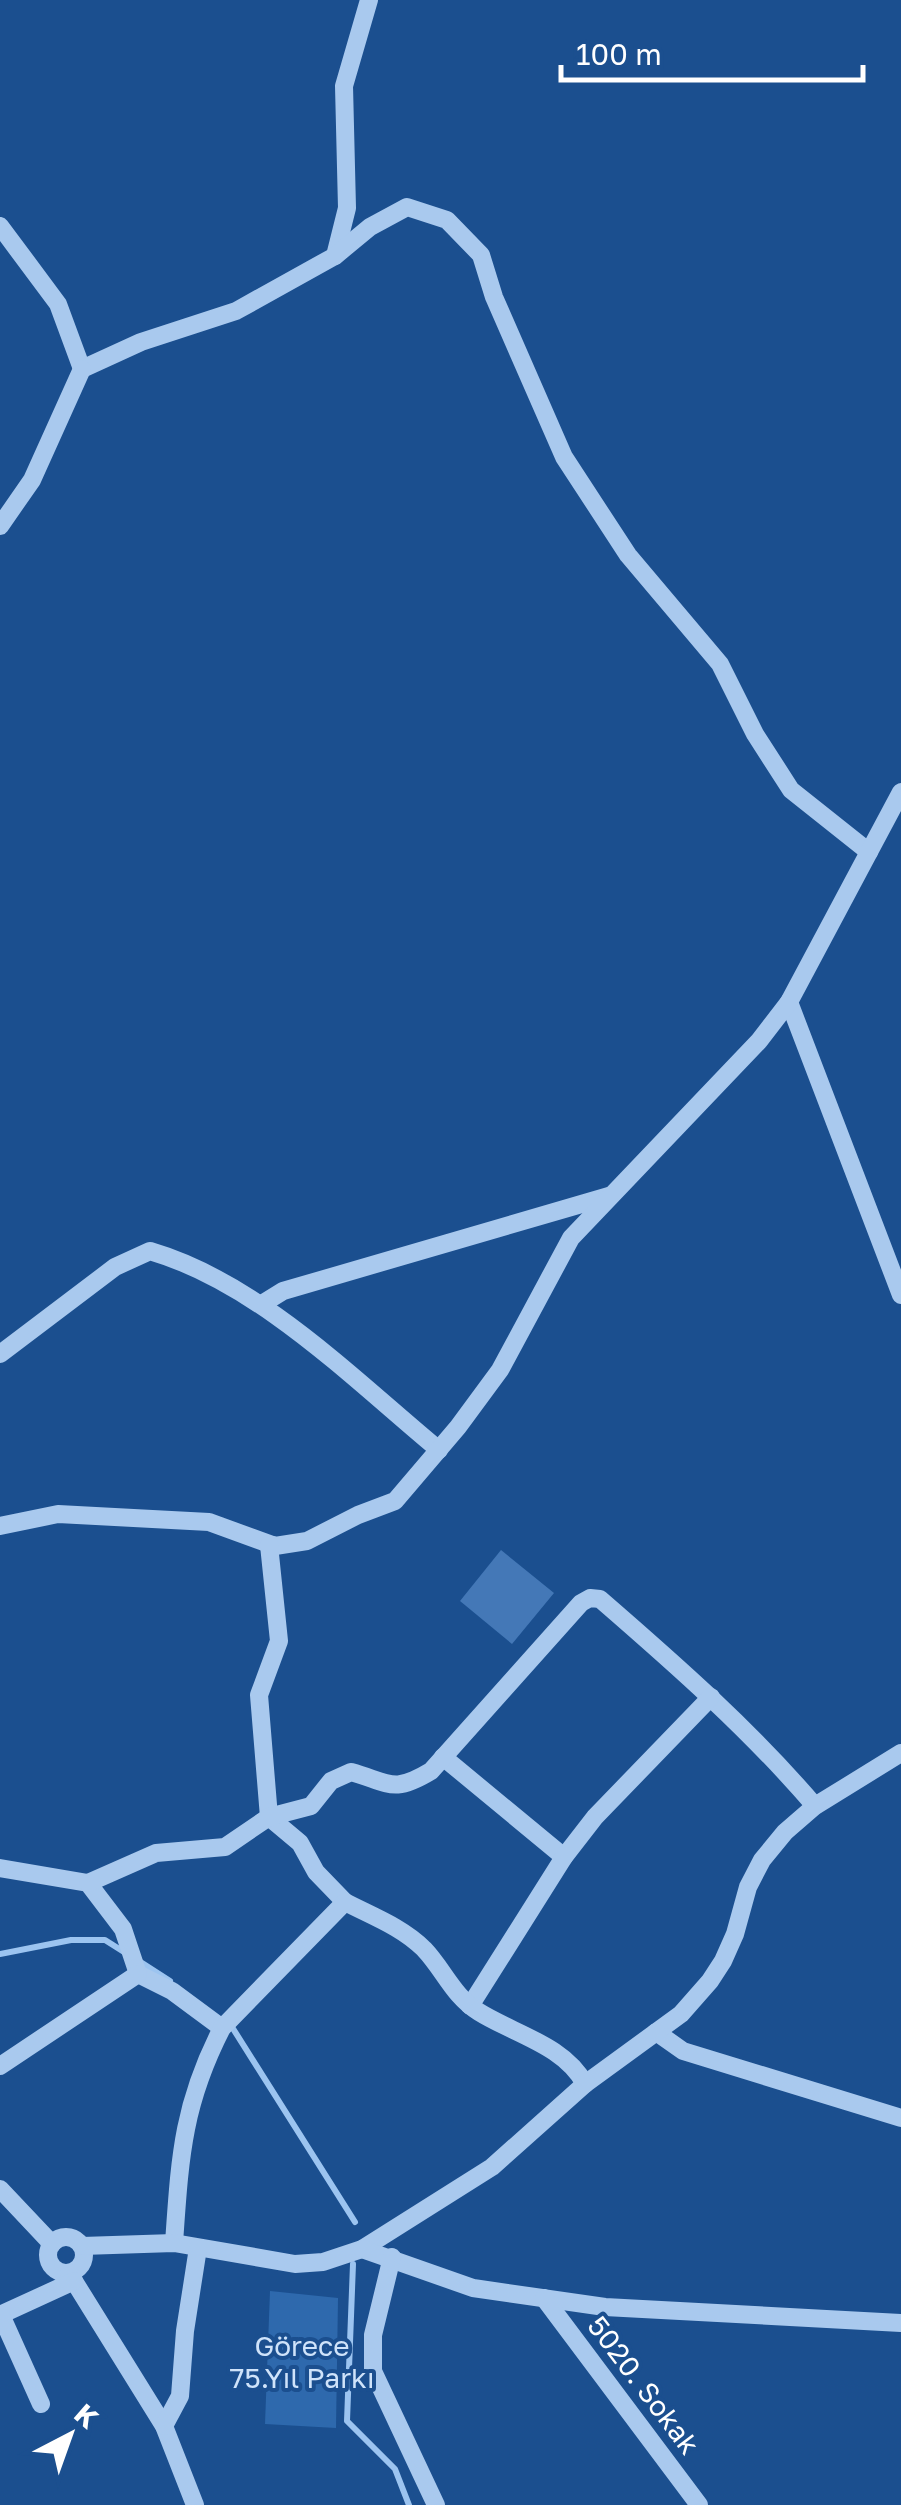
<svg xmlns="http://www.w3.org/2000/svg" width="901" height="2505" font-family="'Golos Text',sans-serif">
  <rect width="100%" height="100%" fill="#1b4f8f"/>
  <path fill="#2e69ad" d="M270 2291 338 2298 336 2428 265 2424Z"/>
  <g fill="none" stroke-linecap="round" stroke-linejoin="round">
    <g stroke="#9cc4f0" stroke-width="6">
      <path d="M0 1954 71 1940H105L124 1952"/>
      <path d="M139 1961 170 1981"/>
      <path d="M232 2027 355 2222"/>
      <path d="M353 2264 347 2421 395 2469 409 2505"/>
    </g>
  </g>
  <path fill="#4478b7" d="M501 1550 554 1593 512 1644 460 1601Z"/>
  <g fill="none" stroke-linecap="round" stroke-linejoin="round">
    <g stroke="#a9c9ee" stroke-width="18">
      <path d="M0 226 58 304 82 369"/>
      <path d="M335 256 347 208 344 86 369 0"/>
      <path d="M82 369 141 342 236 311 335 256 370 227 407 207 447 220 481 255 494 297 564 457 628 555 720 664 755 734 791 790 869 852"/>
      <path d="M0 526 32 480 82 369"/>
      <path d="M789 1002 901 1295"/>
      <path d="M262 1304 283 1291 609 1196"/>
      <path d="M0 1354 115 1267 150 1251C259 1283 352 1378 439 1450"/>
      <path d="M0 1526 58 1514 209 1522 275 1546 307 1541 358 1515 395 1501 458 1427 500 1370 571 1238 759 1041 789 1002 901 792"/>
      <path d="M269 1545 279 1641 259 1695 269 1817 300 1843 316 1872 345 1902"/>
      <path d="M443 1757 564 1857"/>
      <path d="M0 1868 88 1883 123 1929 138 1974 172 1991 222 2028"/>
      <path d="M88 1883 156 1853 225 1847 269 1817 311 1806 331 1781 351 1772C390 1783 393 1794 431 1771L581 1603 590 1598 600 1599C675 1664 750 1730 815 1806"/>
      <path d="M470 2006 564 1857 595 1817 711 1697"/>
      <path d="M656 2032 683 2051 901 2118"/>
      <path d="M0 2066 138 1974"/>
      <path d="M0 2189 52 2244"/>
      <circle cx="66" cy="2255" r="18"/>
      <path d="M174 2243C180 2158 182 2106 222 2028L345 1902C372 1916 402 1927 424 1949 444 1970 453 1996 479 2012 514 2034 564 2045 585 2084"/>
      <path d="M82 2246 174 2243 295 2264 323 2262 362 2249 492 2167 585 2084 681 2014 710 1981 723 1961 735 1934 748 1887 762 1860 785 1832 815 1806 901 1753"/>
      <path d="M362 2249 473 2288 605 2307 901 2323"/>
      <path d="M392 2257 373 2335V2371L436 2505"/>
      <path d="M69 2273 164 2426 195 2505"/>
      <path d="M544 2298 699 2505"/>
      <path d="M0 2315 74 2281"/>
      <path d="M1 2315 41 2404"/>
      <path d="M164 2426 180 2396 185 2331 198 2248"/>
    </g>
  </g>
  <g text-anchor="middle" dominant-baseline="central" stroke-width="8" stroke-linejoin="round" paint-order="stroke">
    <g font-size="28" fill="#cfe3fa" stroke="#1b4f8f">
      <text x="302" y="2345">Görece<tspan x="302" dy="32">75.Yıl Parkı</tspan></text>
    </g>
    <g font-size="28" fill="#fff" stroke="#1b4f8f">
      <text transform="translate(644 2385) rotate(53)">5020. Sokak</text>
    </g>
  </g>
  <g transform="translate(70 2435) rotate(41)" stroke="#1b4f8f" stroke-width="8" paint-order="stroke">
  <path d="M0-8L18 38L0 25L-18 38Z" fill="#ffffff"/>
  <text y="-15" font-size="28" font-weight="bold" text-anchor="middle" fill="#ffffff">K</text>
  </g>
  <path d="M561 65v15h302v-15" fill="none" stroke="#ffffff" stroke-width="5"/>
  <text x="576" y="65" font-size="30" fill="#ffffff" stroke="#1b4f8f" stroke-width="8" paint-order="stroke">100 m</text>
</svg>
